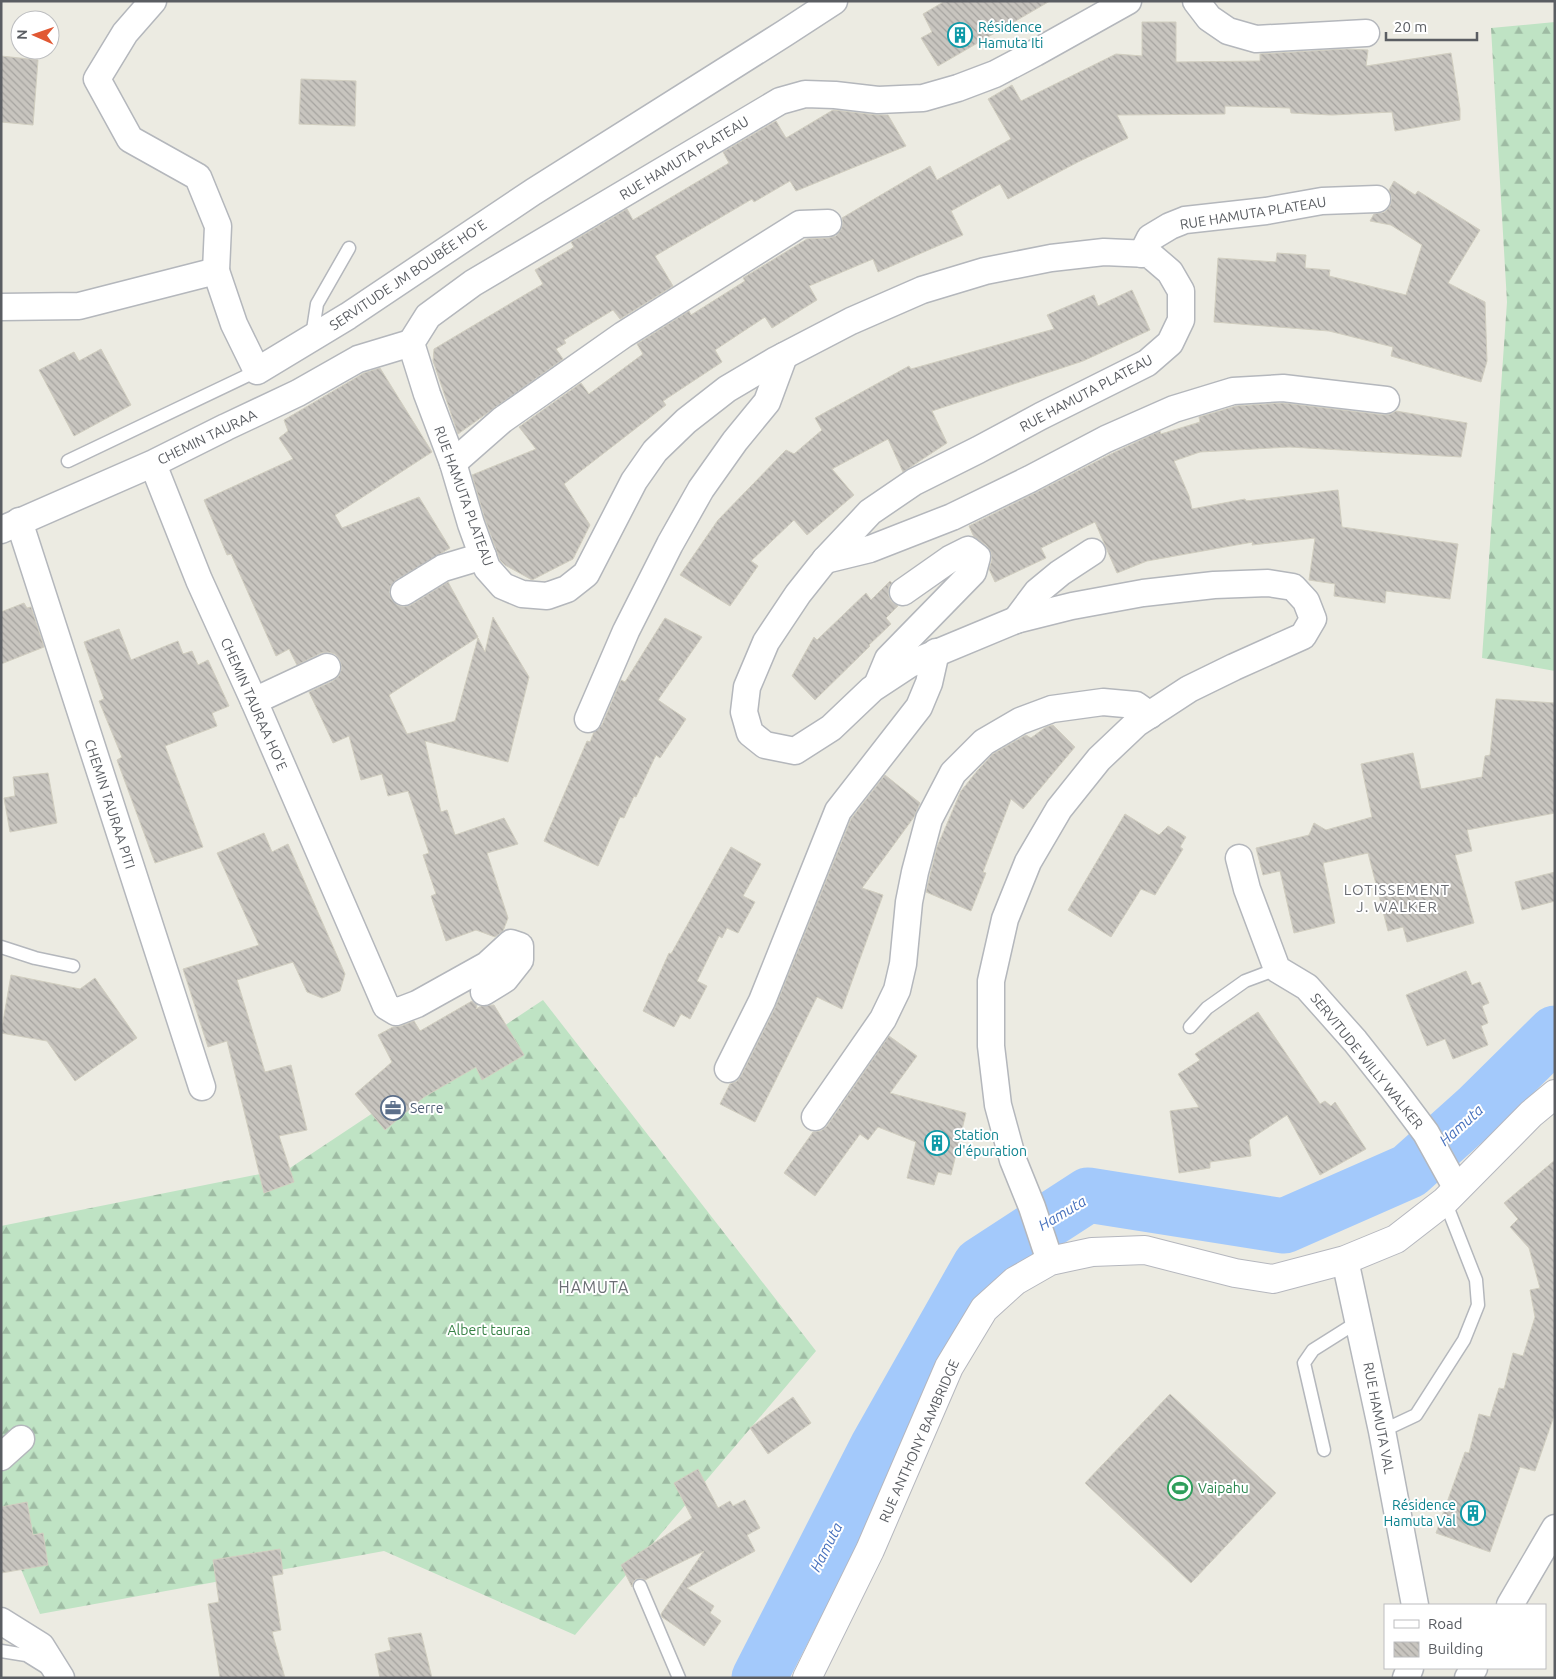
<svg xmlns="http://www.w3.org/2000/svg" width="1556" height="1679" font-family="Ubuntu,sans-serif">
  <defs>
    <pattern id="forest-firs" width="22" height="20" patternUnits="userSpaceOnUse" patternTransform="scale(1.25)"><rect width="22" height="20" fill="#bfe3c4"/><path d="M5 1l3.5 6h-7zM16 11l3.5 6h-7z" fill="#9ebba3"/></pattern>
    <pattern id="building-back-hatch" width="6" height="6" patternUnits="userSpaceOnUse" patternTransform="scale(1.25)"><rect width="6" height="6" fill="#c8c5bf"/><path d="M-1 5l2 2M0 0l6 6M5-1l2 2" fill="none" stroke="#a5a39f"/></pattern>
  </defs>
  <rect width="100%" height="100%" fill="#ecebe2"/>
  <g fill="url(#forest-firs)">
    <path d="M1555 22V671L1482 658 1507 302 1491 28Z"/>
    <path d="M543 1000 816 1351 575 1635 384 1551 40 1614 1 1522V1226L290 1168Z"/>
  </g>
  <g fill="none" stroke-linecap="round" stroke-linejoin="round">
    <path stroke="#a3c9fb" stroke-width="55" d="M759 1678 877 1447 980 1265 1088 1195 1284 1226 1409 1171 1477 1110 1555 1033"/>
  </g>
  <g fill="url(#building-back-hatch)" stroke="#d1cec0">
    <path d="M945 1H1050L938 66 921 38 932 32 923 14Z"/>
    <path d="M1142 22H1176V62L1260 61V54L1346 49 1368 50 1366 66 1451 53 1460 109V120L1395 131 1392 112 1332 115 1291 113 1290 108 1225 106V114L1117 115 1128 138 1078 162 1008 199 1000 184 951 211 963 235 878 272 873 259 809 286 817 300 772 328 765 317 715 350 722 362 663 401 666 405 564 484 590 525 573 559 532 580 505 565 500 560 485 519 472 475 536 449 519 427 581 383 589 394 643 354 637 344 689 311 691 315 745 281 743 278 807 239 829 238 836 236 841 230 843 223 842 218 930 166 937 180 1011 139 988 99 1012 85 1021 101 1116 54 1142 56Z"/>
    <path d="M1 56 38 60 33 125 1 122Z"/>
    <path d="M301 79 356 81 355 126 299 124Z"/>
    <path d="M833 110 876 115H888L906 146 796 191 790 181 754 202 752 199 655 256 673 286 620 319 613 310 564 340 566 343 556 349 563 359 458 434 433 361 434 349 543 284 535 270 574 247 571 242 580 237 627 209 633 220 729 163 723 152 776 121 786 138Z"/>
    <path d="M1394 181 1415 195 1418 191 1480 230 1448 283 1485 302 1487 361 1481 382 1391 356 1393 347 1329 331 1214 322 1218 258 1276 262 1277 253 1306 255 1305 268 1330 270 1329 276 1406 295 1422 245 1391 225 1370 221 1374 214 1385 212 1390 206 1392 198 1389 190Z"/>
    <path d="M1132 290 1150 330 1083 361 932 411 947 443 903 472 888 439 832 469 854 495 807 535 794 520 751 561 758 566 730 606 680 575 718 520 786 450 794 454 822 430 815 418 909 366 911 369 1054 329 1047 315 1094 295 1098 306Z"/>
    <path d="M101 349 131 405 74 436 39 370 74 352 79 361Z"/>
    <path d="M380 368 432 452 335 515 342 528 419 497 450 548 396 580 391 585 389 592 391 599 397 605 404 607 411 605 448 582 478 637 389 695 407 734 455 721 478 638 485 652 493 617 529 677 508 762 425 741 441 812 447 810 455 835 504 818 518 844 487 853 508 918 503 931 495 937 476 930 446 941 431 896 436 894 423 855 429 853 408 791 388 796 382 774 361 780 349 736 333 743 309 692 333 681 339 676 342 668 340 660 335 654 328 652 321 653 297 665 289 649 276 656 231 554 227 555 204 500 293 459 279 438 288 431 284 420 364 373Z"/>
    <path d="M1283 403 1384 415 1391 414 1396 411 1467 423 1461 457 1290 447 1200 452 1174 461 1189 496 1192 509 1245 499 1246 501 1338 490 1342 527 1458 544 1450 599 1386 591 1385 603 1334 596 1335 584 1309 580 1315 538 1252 545 1253 542 1147 561 1117 573 1095 522 1041 548 1046 558 995 582 989 569 992 560 991 552 986 545 974 537 969 526 1037 492 1113 453 1160 431 1161 434 1200 422 1199 417 1236 406Z"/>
    <path d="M890 581 892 583 889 586 888 594 891 601 898 606 886 618 891 624 869 645 870 646 815 700 792 676 814 637 817 640 866 593 871 600Z"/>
    <path d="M24 603 27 608 31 607 44 647 1 664V612Z"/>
    <path d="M665 618 702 637 658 700 686 719 660 758 656 755 636 797 634 796 624 818 620 817 598 866 544 841 587 741 590 742 594 732 602 725 621 680 625 682Z"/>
    <path d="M119 629 131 660 178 641 183 654 192 651 198 665 208 660 229 706 212 713 217 726 165 746 203 847 155 863 117 760 122 757 99 701 104 699 84 642Z"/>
    <path d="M1496 699 1555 703V813L1467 830 1472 851 1455 855 1474 923 1407 942 1403 927 1388 931 1368 853 1323 863 1335 923 1294 933 1280 871 1263 875 1256 848 1309 835 1314 823 1326 830 1372 817 1361 764 1413 753 1421 789 1482 777 1485 756 1490 755Z"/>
    <path d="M1053 725 1075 747 1023 809 1011 799 983 872 986 873 971 911 926 892 937 847 961 791 978 770 993 754 1026 735 1031 738 1046 727Z"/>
    <path d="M48 773 57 823 10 832 4 798 15 796 13 777Z"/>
    <path d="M885 775 920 803 914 817 862 888 883 895 842 1009 817 997 755 1122 720 1104 730 1084 737 1081 741 1076 775 1008 851 819Z"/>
    <path d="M1125 814 1159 835 1168 826 1186 837 1180 847 1183 849 1155 895 1141 889 1111 937 1068 910Z"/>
    <path d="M264 833 272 852 288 844 345 974 340 991 322 998 307 992 293 962 237 980 265 1072 291 1065 307 1130 279 1136 294 1182 264 1193 227 1041 208 1047 183 969 259 945 217 853Z"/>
    <path d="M731 847 761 864 743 896 755 902 738 933 727 928 722 938 719 936 697 981 707 986 690 1019 681 1014 674 1027 643 1011 669 953 671 954Z"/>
    <path d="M1555 872V901L1522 910 1515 882Z"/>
    <path d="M1466 971 1472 985 1480 982 1489 1003 1482 1006 1488 1023 1481 1026 1488 1045 1453 1059 1445 1039 1427 1046 1406 995Z"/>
    <path d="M11 975 80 989 95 978 137 1038 75 1081 47 1041 1 1033Z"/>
    <path d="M472 1001 477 1005 476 1009 481 1006 494 1005 524 1055 482 1080 476 1067 424 1097 385 1130 355 1094 392 1062 378 1035 393 1027 401 1026 414 1021 420 1031Z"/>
    <path d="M1258 1012 1320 1104 1325 1101 1331 1106 1335 1102 1366 1149 1320 1175 1287 1115 1249 1140 1251 1156 1210 1162V1168L1179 1173 1170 1111 1199 1107 1178 1074 1200 1060 1195 1054Z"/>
    <path d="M889 1036 917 1056 890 1093 966 1113 951 1175 938 1172 934 1185 907 1178 916 1142 878 1127 868 1140 860 1134 815 1196 784 1173 813 1132 821 1131 827 1126Z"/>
    <path d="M1555 1160V1413L1535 1471 1520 1467 1490 1552 1436 1533 1465 1452 1469 1453 1479 1414 1490 1417 1499 1388 1504 1389 1513 1353 1523 1356 1535 1317 1530 1290 1540 1288 1529 1248 1510 1227 1518 1219 1504 1203Z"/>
    <path d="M1170 1394 1276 1493 1191 1583 1085 1483Z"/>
    <path d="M793 1397 811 1423 768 1454 750 1428Z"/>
    <path d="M698 1469 718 1508 730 1501 733 1506 745 1500 760 1528 747 1535 755 1551 687 1588 714 1606 710 1613 721 1621 704 1646 662 1617 661 1614 704 1551 645 1580 641 1578 636 1579 633 1582 632 1587 621 1565 692 1518 674 1483Z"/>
    <path d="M27 1502 33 1535 43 1533 48 1565 1 1573V1507Z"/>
    <path d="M280 1549 283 1574 272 1576 281 1630 272 1632 285 1678H220L208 1604 219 1602 213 1560Z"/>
    <path d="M421 1633 432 1678H380L375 1654 391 1650 388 1638Z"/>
  </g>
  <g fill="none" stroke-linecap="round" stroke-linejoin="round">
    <defs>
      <g id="service">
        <path d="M312 336 317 304 349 248"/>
        <path d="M68 461 257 371"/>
        <path d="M1 947 35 958 73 966"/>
        <path d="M1190 1027 1207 1008 1245 981 1277 969"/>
        <path d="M1382 1431 1416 1415 1464 1340 1478 1305 1476 1280 1445 1201"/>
        <path d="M1324 1450 1304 1363 1313 1350 1359 1321"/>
        <path d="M640 1586 679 1678"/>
        <path d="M1 1651 26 1655 47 1668"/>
      </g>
      <g id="minor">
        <path d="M153 1 125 33 97 79 130 139 198 177 218 226 216 271"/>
        <path d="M1196 1 1209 18 1228 31 1256 39 1366 33"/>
        <path d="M1142 254 1150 238 1170 226 1185 220 1266 211 1322 201 1377 199"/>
        <path d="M1 307 79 306 216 271 234 324 257 371 348 316 533 192 785 33 834 1"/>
        <path d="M453 463 502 420 623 335 800 224 828 223"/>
        <path d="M153 464 199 580 254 701 386 1006 396 1012 417 1004 487 965 511 943 520 946V960L505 979 484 992"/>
        <path d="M19 521 202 1087"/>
        <path d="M1 530 154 463 226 427 298 393 358 359 411 343"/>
        <path d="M825 560 870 549 952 517 1030 479 1106 439 1174 409 1233 391 1283 388 1386 400"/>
        <path d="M404 592 443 568 483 556"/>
        <path d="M1016 620 1037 592 1060 573 1092 552"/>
        <path d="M878 683 888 659 973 572 977 557 968 550 950 559 903 592"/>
        <path d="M254 701 327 667"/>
        <path d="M588 719 626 631 670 544 701 489 735 441 767 402 784 356"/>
        <path d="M1239 858 1247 889 1277 969 1307 987 1355 1041 1393 1089 1426 1133 1457 1189"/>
        <path d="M728 1069 762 1001 838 811 919 707 929 683 936 652"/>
        <path d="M815 1117 883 1019 897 990 903 964 909 902 915 872 929 819 953 773 984 742 1020 721 1052 709 1103 702 1136 705 1150 715"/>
        <path d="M1345 1260 1382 1431 1415 1605"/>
        <path d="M1050 1261 1032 1207 1013 1160 998 1105 991 1046V981L1005 919 1028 862 1059 809 1099 759 1137 723 1189 689 1234 667 1303 636 1313 619 1306 601 1293 587 1268 583 1214 585 1143 593 1072 606 1016 620 910 664 872 689 831 728 795 751 765 745 750 733 744 712 747 687 766 642 798 594 825 560 870 512 914 482 978 450 1041 416 1147 363 1170 343 1181 320V291L1170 272 1149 254 1104 252 1051 258 985 271 922 290 851 321 776 360 727 389 686 421 655 451 634 481 586 574 567 589 547 596 522 594 503 586 487 568 471 524 453 463 427 394 411 343 428 316 473 283 780 101 805 94 835 95 878 100 923 98 958 88 995 74 1035 53 1128 1"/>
        <path d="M1 1457 21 1439"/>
        <path d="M1510 1605 1555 1528"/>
        <path d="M1 1621 41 1646 61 1678"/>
        <path d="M1406 1678 1410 1668"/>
        <path d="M1468 1678 1474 1668"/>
      </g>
      <path id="secondary" d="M807 1678 870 1550 949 1367 984 1309 1015 1281 1050 1261 1092 1252 1145 1250 1235 1273 1273 1279 1345 1260 1396 1239 1445 1201 1531 1114 1555 1094"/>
    </defs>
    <use href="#service" stroke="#b4b7bc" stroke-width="15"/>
    <use href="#minor" stroke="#b4b7bc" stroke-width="29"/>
    <use href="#secondary" stroke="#b5b7be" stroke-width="30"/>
    <use href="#service" stroke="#fff" stroke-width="12"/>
    <use href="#minor" stroke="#fff" stroke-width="26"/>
    <use href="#secondary" stroke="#fff" stroke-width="28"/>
  </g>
  <defs>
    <symbol id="building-ring" viewBox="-11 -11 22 22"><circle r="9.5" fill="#fff" stroke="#0f9aa8" stroke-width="1.5"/><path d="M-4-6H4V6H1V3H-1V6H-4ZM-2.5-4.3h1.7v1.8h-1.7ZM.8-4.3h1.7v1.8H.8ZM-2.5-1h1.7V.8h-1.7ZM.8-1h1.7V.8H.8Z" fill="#0f9aa8"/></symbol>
    <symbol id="office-ring" viewBox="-11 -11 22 22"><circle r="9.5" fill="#fff" stroke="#5c6f8a" stroke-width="1.5"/><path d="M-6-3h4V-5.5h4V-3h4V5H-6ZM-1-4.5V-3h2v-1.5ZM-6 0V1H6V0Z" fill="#5c6f8a"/></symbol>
    <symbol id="stadium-ring" viewBox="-11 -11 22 22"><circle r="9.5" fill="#fff" stroke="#2e9e5b" stroke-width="1.5"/><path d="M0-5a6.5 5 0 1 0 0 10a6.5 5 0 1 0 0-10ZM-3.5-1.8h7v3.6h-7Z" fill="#2e9e5b"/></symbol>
  </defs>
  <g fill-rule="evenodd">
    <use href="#building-ring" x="946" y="21" width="28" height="28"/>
    <use href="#office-ring" x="379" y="1094" width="28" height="28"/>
    <use href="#building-ring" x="923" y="1129" width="28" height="28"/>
    <use href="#stadium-ring" x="1166" y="1474" width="28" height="28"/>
    <use href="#building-ring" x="1459" y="1499" width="28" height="28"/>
  </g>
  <g text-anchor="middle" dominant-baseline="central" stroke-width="4" stroke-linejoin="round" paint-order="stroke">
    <g font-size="14" fill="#0d838f" stroke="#fff" text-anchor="start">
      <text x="978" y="27">Résidence<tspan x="978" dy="16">Hamuta Iti</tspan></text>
      <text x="954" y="1135">Station<tspan x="954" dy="16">d'épuration</tspan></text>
      <text x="1456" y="1505" text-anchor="end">Résidence<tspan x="1456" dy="16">Hamuta Val</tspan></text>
    </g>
    <g font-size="14" fill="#5a5d62" stroke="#fff">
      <text transform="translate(684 158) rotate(-31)">RUE HAMUTA PLATEAU</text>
      <text transform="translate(1253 213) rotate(-9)">RUE HAMUTA PLATEAU</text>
      <text transform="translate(408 275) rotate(-34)">SERVITUDE JM BOUBÉE HO'E</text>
      <text transform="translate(1086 393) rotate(-28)">RUE HAMUTA PLATEAU</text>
      <text transform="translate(207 437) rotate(-26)">CHEMIN TAURAA</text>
      <text transform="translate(464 496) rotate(70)">RUE HAMUTA PLATEAU</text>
      <text transform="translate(254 704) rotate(66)">CHEMIN TAURAA HO'E</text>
      <text transform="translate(110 804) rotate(72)">CHEMIN TAURAA PITI</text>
      <text transform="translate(1367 1061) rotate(51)">SERVITUDE WILLY WALKER</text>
      <text transform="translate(1379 1418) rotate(79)">RUE HAMUTA VAL</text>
      <text transform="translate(919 1441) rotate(-66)">RUE ANTHONY BAMBRIDGE</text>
    </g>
    <g font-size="14" fill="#4e5e75" stroke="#fff" text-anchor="start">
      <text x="410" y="1108">Serre</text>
    </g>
    <g font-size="14" fill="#388246" stroke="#fff">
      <text x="489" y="1330">Albert tauraa</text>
    </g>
    <g font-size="14" fill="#27864d" stroke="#fff" text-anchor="start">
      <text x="1198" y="1488">Vaipahu</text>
    </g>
    <g font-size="15" letter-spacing="1" fill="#6b6e74" stroke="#fff">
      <text x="1397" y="889">LOTISSEMENT<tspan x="1397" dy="17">J. WALKER</tspan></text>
    </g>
    <g font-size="15" font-style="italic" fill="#4771bd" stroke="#fff">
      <text transform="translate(1461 1125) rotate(-42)">Hamuta</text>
      <text transform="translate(1062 1213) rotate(-31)">Hamuta</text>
      <text transform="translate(826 1547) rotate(-63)">Hamuta</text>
    </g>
    <g font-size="16" letter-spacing="1" fill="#6b6e74" stroke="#fff">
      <text x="594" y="1287">HAMUTA</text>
    </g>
  </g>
  <rect width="1556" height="1679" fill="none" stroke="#5a5d62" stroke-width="5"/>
  <rect x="1384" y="1604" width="162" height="65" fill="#ffffff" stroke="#bdbec0"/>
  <rect x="1394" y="1620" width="25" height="8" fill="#ffffff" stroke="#bdbec0"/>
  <text x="1428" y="1629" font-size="15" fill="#5a5d62">Road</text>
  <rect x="1394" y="1642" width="25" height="15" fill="url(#building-back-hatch)" stroke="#bdbec0"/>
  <text x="1428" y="1654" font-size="15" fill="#5a5d62">Building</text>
  <g transform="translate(35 35) rotate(272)"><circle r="24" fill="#ffffff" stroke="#bdbec0"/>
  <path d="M0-4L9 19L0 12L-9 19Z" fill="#e15833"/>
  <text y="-8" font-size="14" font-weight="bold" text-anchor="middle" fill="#5a5d62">N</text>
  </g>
  <path d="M1386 32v8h91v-8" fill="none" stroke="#5a5d62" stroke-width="2.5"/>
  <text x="1394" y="32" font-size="15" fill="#5a5d62" stroke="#ffffff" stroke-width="4" paint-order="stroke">20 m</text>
</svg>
